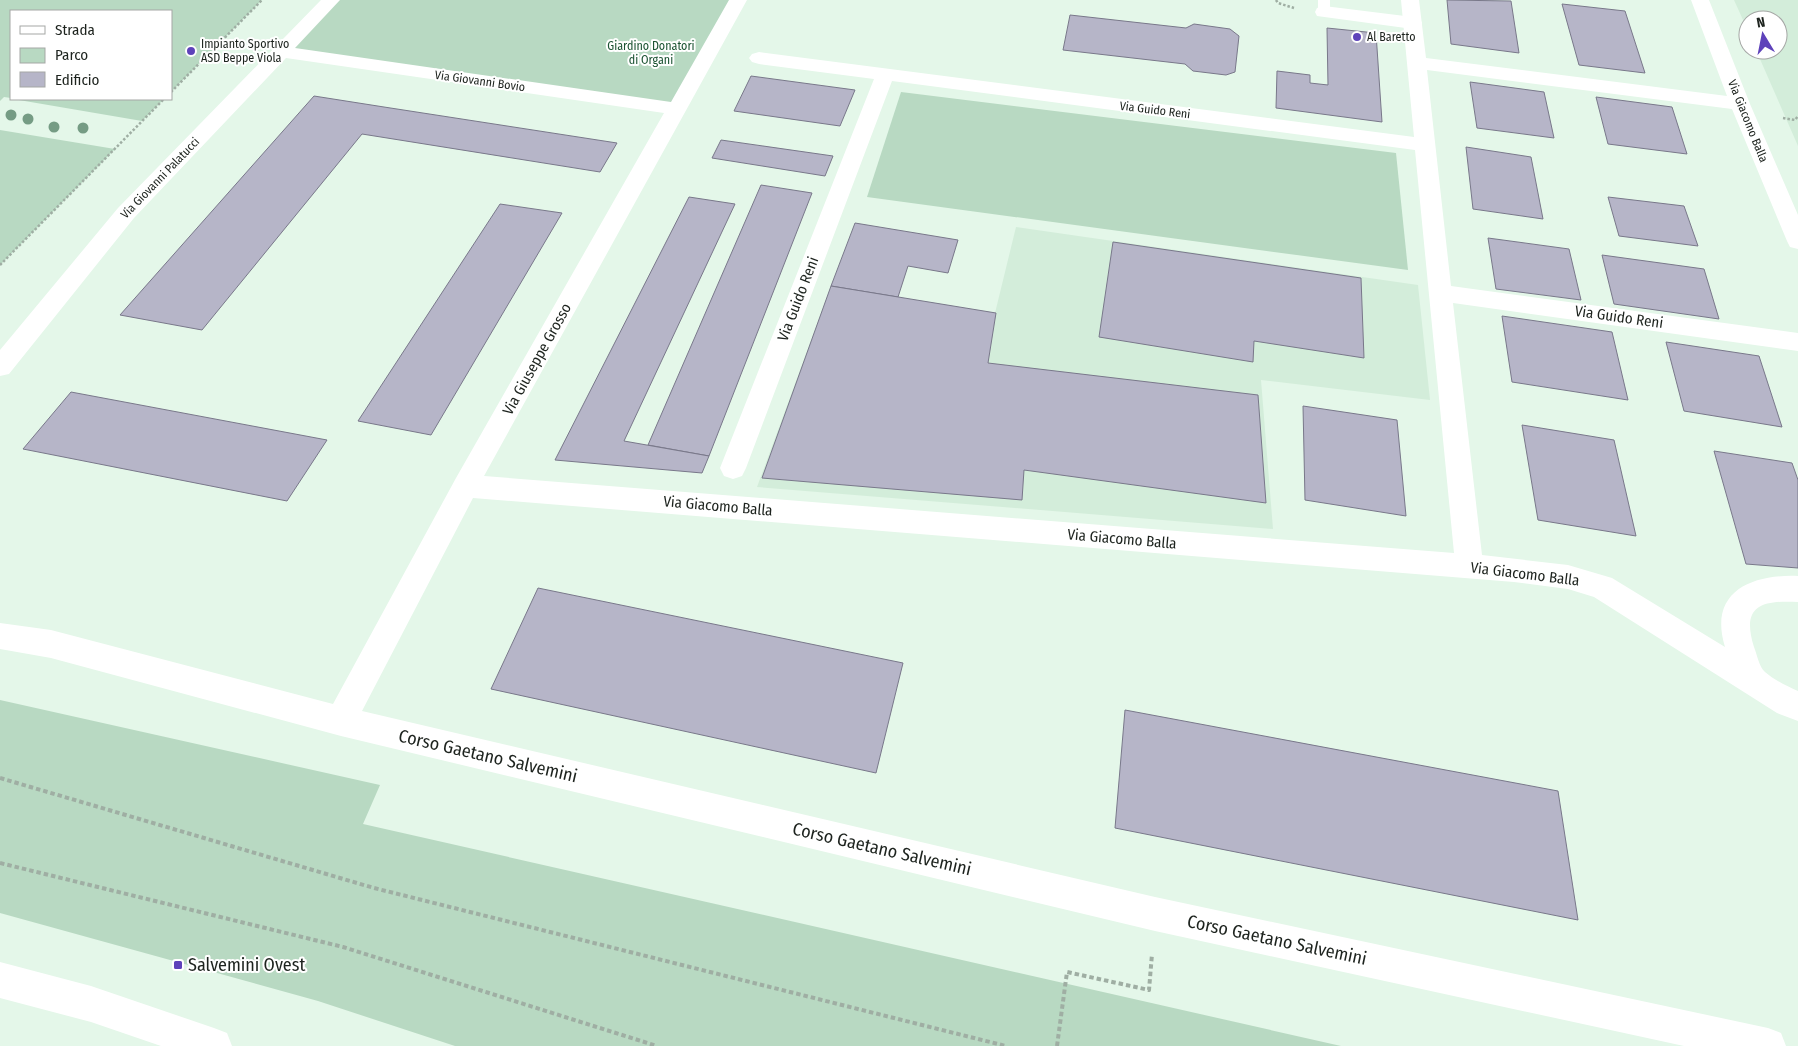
<svg xmlns="http://www.w3.org/2000/svg" width="1798" height="1046" font-family="'Fira Sans Condensed',sans-serif">
  <rect width="100%" height="100%" fill="#e4f7e9"/>
  <g fill="#d3edda">
    <path d="M1734 0H1798V146L1756 50H1778V20H1748V31Z"/>
    <path d="M1016 227 1418 285 1430 400 1261 380 1273 529 757 487 831 286 995 313Z"/>
  </g>
  <g fill="#b8d9c2">
    <path d="M0 0H262L171 92V11H11V98L4 97 0 101Z"/>
    <path d="M332 0H738L680 109 283 51Z"/>
    <path d="M901 92 1396 153 1408 270 867 197Z"/>
    <path d="M13 99H164L142 121Z"/>
    <path d="M0 130 115 149 0 265Z"/>
    <path d="M0 700 380 785 363 824 1341 1046H455L318 1001 0 913Z"/>
  </g>
  <g fill="#b6b5c8" stroke="#79788a">
    <path d="M1447 0 1511 1 1519 53 1451 44Z"/>
    <path d="M1562 4 1625 11 1645 73 1579 65Z"/>
    <path d="M1070 15 1186 28 1194 24 1230 29 1239 36 1235 72 1226 75 1193 71 1185 64 1063 50Z"/>
    <path d="M1327 28 1376 33 1382 122 1276 108 1277 71 1310 75V83L1328 85Z"/>
    <path d="M751 76 855 90 840 126 734 111Z"/>
    <path d="M1470 82 1544 92 1554 138 1477 128Z"/>
    <path d="M314 96 384 107 617 143 600 172 362 134 202 330 120 315Z"/>
    <path d="M1596 97 1672 107 1687 154 1608 144Z"/>
    <path d="M721 140 833 156 825 176 712 158Z"/>
    <path d="M1466 147 1531 157 1543 219 1473 209Z"/>
    <path d="M761 185 812 193 709 456 648 445Z"/>
    <path d="M689 197 735 204 624 441 709 456 702 473 555 460Z"/>
    <path d="M1608 197 1684 206 1698 246 1619 236Z"/>
    <path d="M500 204 562 213 431 435 358 421Z"/>
    <path d="M855 223 958 240 948 273 908 266 898 297 831 286Z"/>
    <path d="M1488 238 1569 249 1581 300 1496 289Z"/>
    <path d="M1113 242 1361 278 1364 358 1254 341 1253 362 1099 337Z"/>
    <path d="M1602 255 1704 269 1719 319 1614 304Z"/>
    <path d="M831 286 996 313 988 363 1258 395 1266 503 1024 470 1022 500 762 478Z"/>
    <path d="M1502 316 1612 332 1628 400 1512 382Z"/>
    <path d="M1666 342 1759 356 1782 427 1684 411Z"/>
    <path d="M71 392 327 440 287 501 23 449Z"/>
    <path d="M1303 406 1397 420 1406 516 1305 500Z"/>
    <path d="M1522 425 1614 440 1636 536 1538 520Z"/>
    <path d="M1714 451 1792 463 1798 480V568L1746 564Z"/>
    <path d="M538 588 903 663 876 773 491 689Z"/>
    <path d="M1125 710 1558 791 1578 920 1115 828Z"/>
  </g>
  <g fill="none" stroke-linecap="round" stroke-linejoin="round">
    <g stroke="#9faea3" stroke-width="2.5" stroke-dasharray="2.5 2" stroke-linecap="butt">
      <path d="M1276 0 1278 3 1294 8"/>
      <path d="M171 92 262 0"/>
      <path d="M1783 118 1795 120 1798 116"/>
      <path d="M0 265 164 99"/>
    </g>
    <g stroke="#9faea3" stroke-width="4" stroke-dasharray="4.5 3" stroke-linecap="butt">
      <path d="M0 778 374 888 1006 1046"/>
      <path d="M0 863 343 947 657 1046"/>
      <path d="M1057 1046 1067 972 1149 990 1152 954"/>
    </g>
    <path fill="#fff" fill-rule="evenodd" d="M1318 0H1330V12L1328 15H1320L1318 12Z"/>
    <path fill="#fff" fill-rule="evenodd" d="M1324 6 1413 17 1420 19 1422 23 1420 27 1413 29 1317 16 1315 12 1317 8Z"/>
    <path fill="#fff" fill-rule="evenodd" d="M321 0H340L295 48 671 102 729 0H747L484 476 1454 553 1415 150 892 81 746 468 742 476 733 479 724 476 720 468 874 79 759 64 752 62 749 58 752 54 759 52 1414 137 1401 0H1419L1426 58 1727 96 1691 0H1709L1750 104 1798 215V249L1790 247 1787 241 1732 109 1427 70 1451 286 1798 333V351L1453 303 1482 555 1568 565 1612 578 1725 647C1708 592 1751 574 1798 576V602C1761 600 1741 606 1754 647 1757 654 1759 667 1765 672 1773 679 1788 687 1798 691V721L1777 713 1594 597 1568 589 1514 582 473 498 362 711 1155 897 1768 1028 1781 1033 1786 1046H1684L1155 931 341 736 51 658 0 649V623L51 630 333 704 456 478 664 113 286 58 134 218 9 374 0 376V350L118 208Z"/>
    <path fill="#fff" fill-rule="evenodd" d="M0 962 91 986 214 1028 227 1033 232 1046H161L91 1022 0 998Z"/>
  </g>
  <g fill="#759c84">
    <circle cx="11" cy="115" r="5.5"/>
    <circle cx="28" cy="119" r="5.5"/>
    <circle cx="54" cy="127" r="5.5"/>
    <circle cx="83" cy="128" r="5.5"/>
  </g>
  <g fill="#5e42ba" stroke="#fff" stroke-width="2">
    <circle cx="1357" cy="37" r="5"/>
    <circle cx="191" cy="51" r="5"/>
    <rect x="173" y="960" width="10" height="10" rx="2.5"/>
  </g>
  <g text-anchor="middle" dominant-baseline="central" stroke-width="4" stroke-linejoin="round" paint-order="stroke">
    <g font-size="12" fill="#1d231e" stroke="#fff" text-anchor="start">
      <text x="1367" y="37">Al Baretto</text>
      <text x="201" y="44">Impianto Sportivo<tspan x="201" dy="14">ASD Beppe Viola</tspan></text>
    </g>
    <g font-size="12" fill="#1a5231" stroke="#fff">
      <text x="651" y="46">Giardino Donatori<tspan x="651" dy="14">di Organi</tspan></text>
    </g>
    <g font-size="12" fill="#1d231e" stroke="#fff">
      <text transform="translate(480 81) rotate(8)">Via Giovanni Bovio</text>
      <text transform="translate(1155 110) rotate(7)">Via Guido Reni</text>
      <text transform="translate(1748 121) rotate(68)">Via Giacomo Balla</text>
      <text transform="translate(160 178) rotate(-46)">Via Giovanni Palatucci</text>
    </g>
    <g font-size="15" fill="#1d231e" stroke="#fff">
      <text transform="translate(798 299) rotate(-69)">Via Guido Reni</text>
      <text transform="translate(1619 317) rotate(8)">Via Guido Reni</text>
      <text transform="translate(537 359) rotate(-61)">Via Giuseppe Grosso</text>
      <text transform="translate(718 506) rotate(5)">Via Giacomo Balla</text>
      <text transform="translate(1122 539) rotate(5)">Via Giacomo Balla</text>
      <text transform="translate(1525 574) rotate(7)">Via Giacomo Balla</text>
    </g>
    <g font-size="18" fill="#1d231e" stroke="#fff">
      <text transform="translate(488 756) rotate(13)">Corso Gaetano Salvemini</text>
      <text transform="translate(882 849) rotate(13)">Corso Gaetano Salvemini</text>
      <text transform="translate(1277 940) rotate(12)">Corso Gaetano Salvemini</text>
    </g>
    <g font-size="18" fill="#1d231e" stroke="#fff" text-anchor="start">
      <text x="188" y="965">Salvemini Ovest</text>
    </g>
  </g>
  <rect x="10" y="10" width="162" height="90" fill="#ffffff" stroke="#a5a7a5"/>
  <rect x="20" y="26" width="25" height="8" fill="#ffffff" stroke="#a5a7a5"/>
  <text x="55" y="35" font-size="15" fill="#1d231e">Strada</text>
  <rect x="20" y="48" width="25" height="15" fill="#b8d9c2" stroke="#a5a7a5"/>
  <text x="55" y="60" font-size="15" fill="#1d231e">Parco</text>
  <rect x="20" y="72" width="25" height="15" fill="#b6b5c8" stroke="#a5a7a5"/>
  <text x="55" y="85" font-size="15" fill="#1d231e">Edificio</text>
  <g transform="translate(1763 35) rotate(350)"><circle r="24" fill="#ffffff" stroke="#a5a7a5"/>
  <path d="M0-4L9 19L0 12L-9 19Z" fill="#5e42ba"/>
  <text y="-8" font-size="14" font-weight="bold" text-anchor="middle" fill="#1d231e">N</text>
  </g>
</svg>
